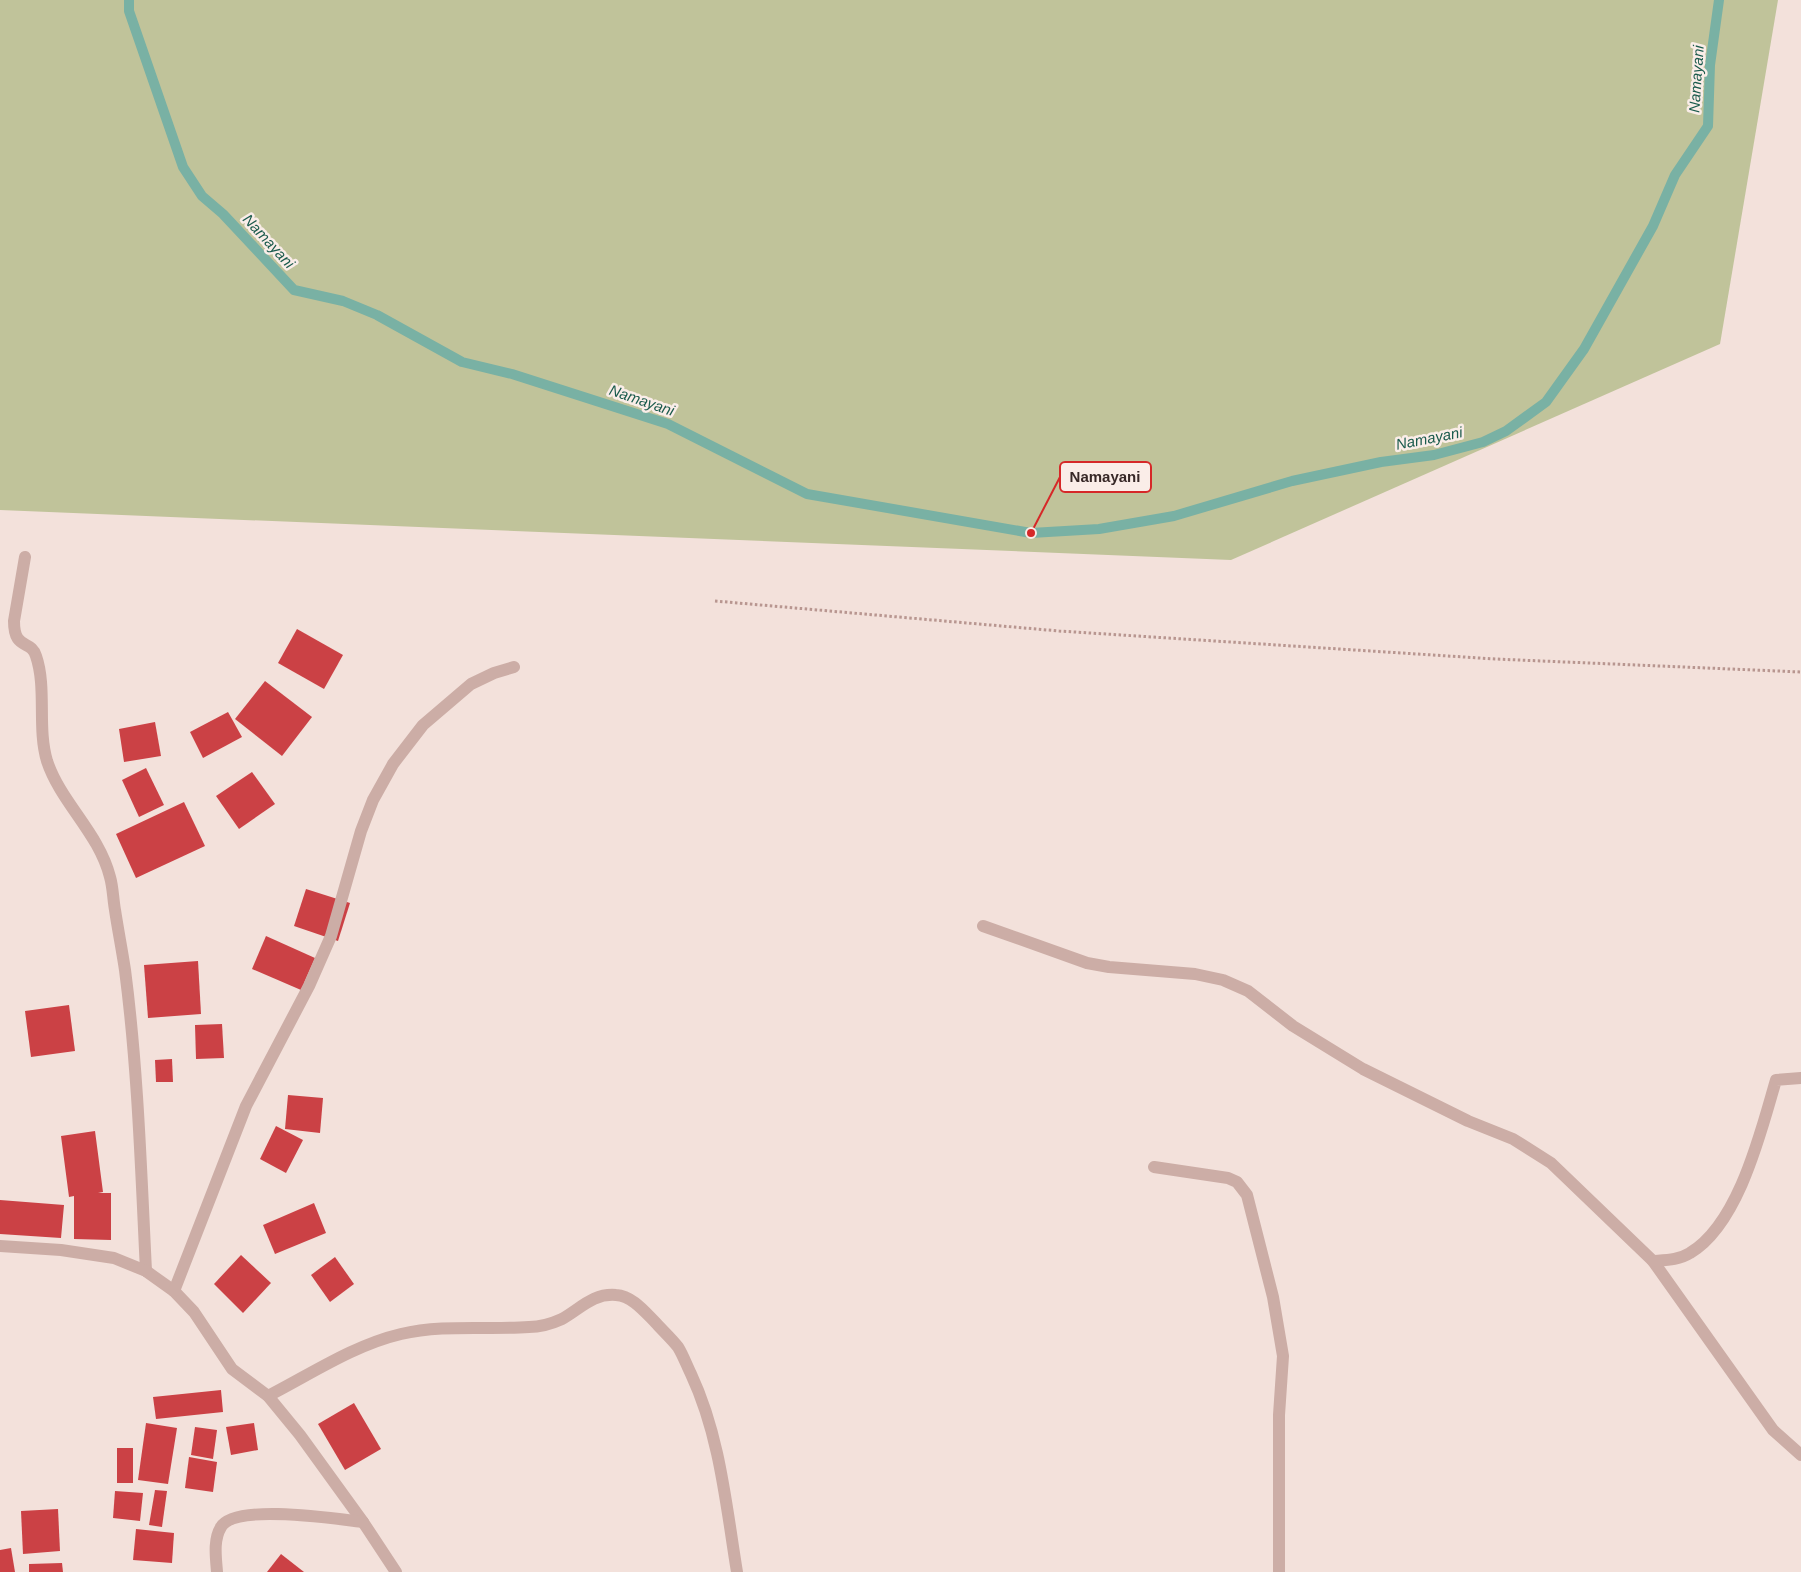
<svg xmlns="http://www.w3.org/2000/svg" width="1801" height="1572" font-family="Arial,sans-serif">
  <rect width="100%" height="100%" fill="#f3e1db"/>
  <path fill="#c0c39a" d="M0 0H1778L1720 344 1231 560 0 510Z"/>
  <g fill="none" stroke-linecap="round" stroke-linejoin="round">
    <path stroke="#79b1a4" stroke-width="10" d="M129 0V11L183 167 202 196 223 214 294 290 343 301 377 315 462 362 512 374 668 424 807 494 1031 533 1099 529 1174 516 1292 481 1381 462 1434 455 1483 442 1506 431 1546 402 1584 349 1653 226 1675 175 1708 126 1710 65 1719 0"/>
  </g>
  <g fill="#cb4145">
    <path d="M297 629 343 655 324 689 278 663Z"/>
    <path d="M265 681 312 717 282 756 235 719Z"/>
    <path d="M228 712 242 737 203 758 190 732Z"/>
    <path d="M155 722 161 756 124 762 119 729Z"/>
    <path d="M146 768 164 805 139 817 122 780Z"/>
    <path d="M252 772 275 804 239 829 216 796Z"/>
    <path d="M184 802 205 846 136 878 116 834Z"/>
    <path d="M306 889 350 903 338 941 294 926Z"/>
    <path d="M266 936 315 958 301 990 252 969Z"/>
    <path d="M198 961 201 1014 148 1018 144 965Z"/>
    <path d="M69 1005 75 1051 31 1057 25 1011Z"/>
    <path d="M222 1024 224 1058 196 1059 195 1025Z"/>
    <path d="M172 1059 173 1082H156L155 1060Z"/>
    <path d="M288 1095 323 1098 320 1133 285 1129Z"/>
    <path d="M276 1126 303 1140 286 1173 260 1159Z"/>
    <path d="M95 1131 103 1192 98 1193H111V1240L74 1239V1196L69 1197 61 1136Z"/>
    <path d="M0 1200 64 1205 61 1238 0 1234Z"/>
    <path d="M314 1203 326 1233 275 1254 263 1225Z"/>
    <path d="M241 1255 271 1283 243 1313 214 1284Z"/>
    <path d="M335 1257 354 1284 330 1302 311 1275Z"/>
    <path d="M221 1390 223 1412 156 1419 153 1397Z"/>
    <path d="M354 1403 381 1449 345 1470 318 1424Z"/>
    <path d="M146 1423 177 1428 168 1484 138 1480Z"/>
    <path d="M254 1423 258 1450 231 1455 226 1427Z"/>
    <path d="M195 1427 217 1430 213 1459 191 1455Z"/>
    <rect x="117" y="1448" width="16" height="35"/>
    <path d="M189 1457 217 1462 213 1492 185 1488Z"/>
    <path d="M155 1490 167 1491 162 1527 149 1525Z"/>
    <path d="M115 1491 143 1493 140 1521 113 1518Z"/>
    <path d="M58 1509 60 1551 23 1554 21 1511Z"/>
    <path d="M136 1529 174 1533 172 1563 133 1560Z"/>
    <path d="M11 1548 15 1572H0V1550Z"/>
    <path d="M281 1554 304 1572H267Z"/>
    <path d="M62 1563 63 1572H29V1564Z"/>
  </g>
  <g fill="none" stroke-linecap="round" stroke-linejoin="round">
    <path stroke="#b89690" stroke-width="3" stroke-dasharray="2.5 2.5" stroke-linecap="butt" d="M715 601 1059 631 1495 659 1801 672"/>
    <g stroke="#ccada6" stroke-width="12">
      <path d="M25 557 14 621C14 651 31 639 36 656 47 688 37 728 47 761 61 803 99 833 110 877 113 887 113 899 115 910 118 930 122 950 125 970 138 1070 141 1170 146 1271"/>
      <path d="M983 926 1087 963 1109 967 1195 974 1223 980 1248 991 1293 1026 1363 1069 1468 1121 1513 1139 1551 1163 1653 1261 1773 1430 1801 1455"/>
      <path d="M1154 1167 1228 1178 1237 1182 1247 1195 1273 1297 1283 1356 1279 1415V1572"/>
      <path d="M0 1246 61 1250 114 1258 146 1271 174 1291 194 1312 232 1369 268 1396 300 1435 363 1522 396 1572"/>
      <path d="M1653 1261C1665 1260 1679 1260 1690 1253 1739 1224 1761 1131 1776 1080L1801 1078"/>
      <path d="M174 1291 246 1106 309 986 331 936 361 831 373 800 393 764 423 725 471 684 494 673 514 667"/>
      <path d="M268 1396C311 1374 354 1345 401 1334 443 1324 487 1330 529 1327 541 1327 551 1324 562 1319 580 1309 593 1293 616 1295 632 1296 644 1311 655 1322 662 1330 671 1338 678 1347 683 1355 687 1366 691 1374 720 1436 726 1505 737 1572"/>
      <path d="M217 1572C216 1558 213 1540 221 1527 235 1503 337 1519 363 1522"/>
    </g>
  </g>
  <g text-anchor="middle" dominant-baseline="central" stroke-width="5" stroke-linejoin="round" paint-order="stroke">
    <g font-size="15" font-style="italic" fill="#1b5b4d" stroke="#faede8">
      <text transform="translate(1696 79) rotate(-86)">Namayani</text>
      <text transform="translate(269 241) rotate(47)">Namayani</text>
      <text transform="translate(642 400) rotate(19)">Namayani</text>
      <text transform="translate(1429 438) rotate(-11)">Namayani</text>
    </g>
  </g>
  <path fill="none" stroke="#d62828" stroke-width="2" d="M1031 533L1060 477"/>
  <circle fill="#d62828" stroke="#faede8" stroke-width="2" cx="1031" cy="533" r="5"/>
  <rect fill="#faede8" stroke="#d62828" stroke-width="2" x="1060" y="462" width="91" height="30" rx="5"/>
  <g font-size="15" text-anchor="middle" font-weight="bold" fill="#372827">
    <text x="1105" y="482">Namayani</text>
  </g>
</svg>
